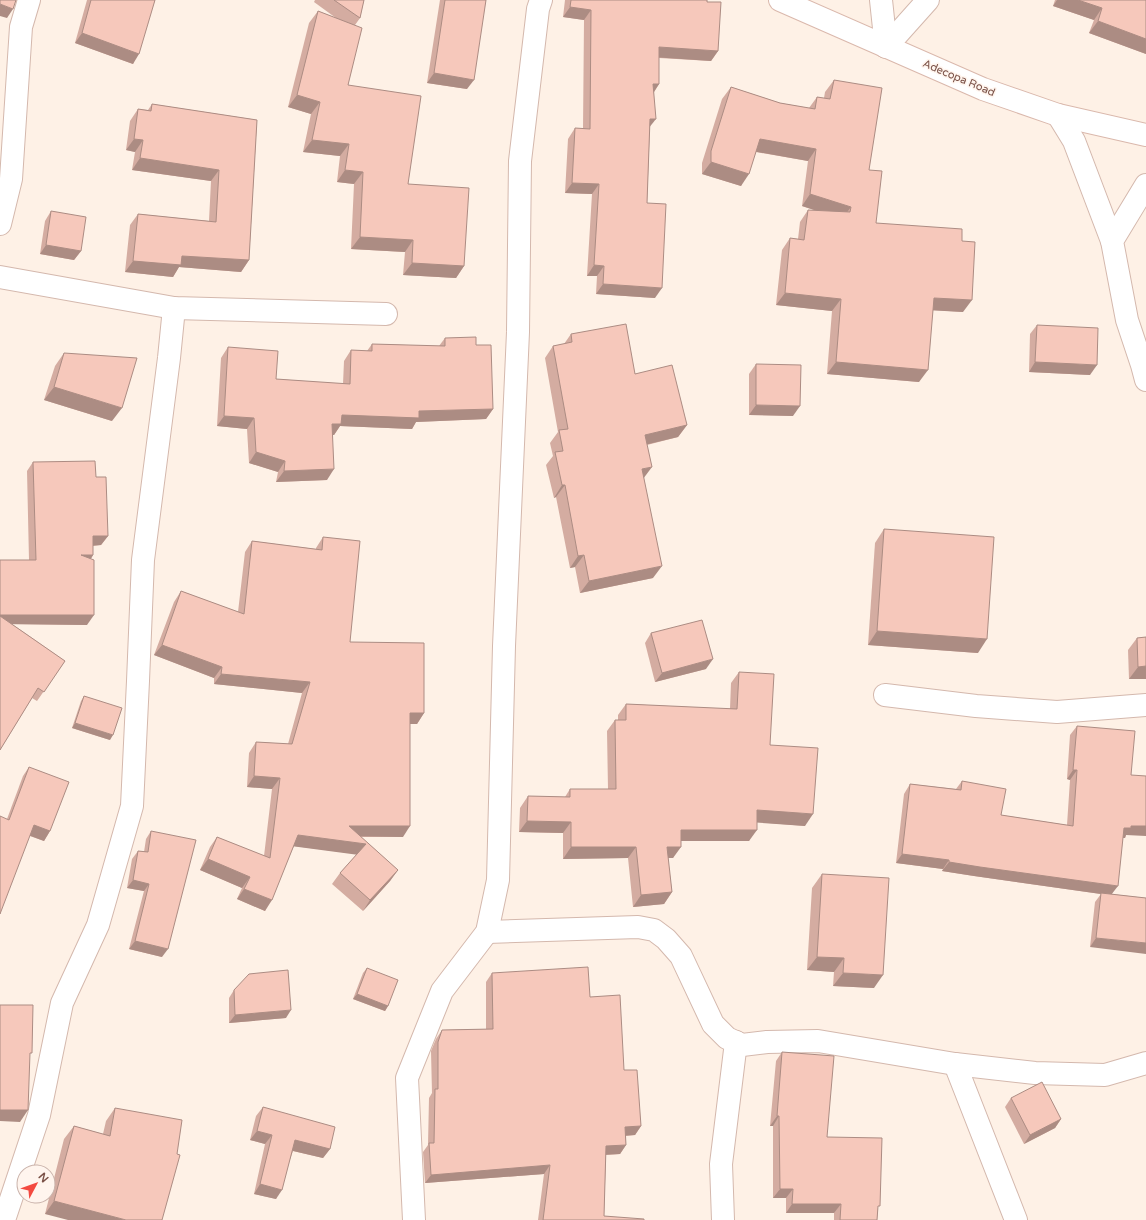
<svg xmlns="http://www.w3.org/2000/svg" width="1146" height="1220" font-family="'Varela Round',sans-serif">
  <rect width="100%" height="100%" fill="#fef1e6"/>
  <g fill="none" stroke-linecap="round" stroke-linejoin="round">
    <defs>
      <g id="street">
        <path d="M881 0 886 47"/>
        <path d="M886 47 928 0"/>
        <path d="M1058 115 1074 141 1112 241"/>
        <path d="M1146 185 1112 241 1127 320 1142 365 1146 380"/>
        <path d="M0 224 11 179 21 27 29 0"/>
        <path d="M0 277 174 308 386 314"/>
        <path d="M885 695 976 706 1057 712 1146 705"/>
        <path d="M487 932 638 927 654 930 666 939 681 956 713 1024 727 1038 742 1045 767 1042 818 1041 955 1064 1035 1073 1105 1075 1146 1063"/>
        <path d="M955 1064 1016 1220"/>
        <path d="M4 1220 39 1115 62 1003 98 925 132 806 138 681 143 560 169 358 174 308"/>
        <path d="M414 1220 407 1078 442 991 487 932 498 880 504 646 518 332 520 161 538 9 541 0"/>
        <path d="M723 1220 721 1164 736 1042"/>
      </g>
      <path id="secondary" d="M780 0 983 89 1058 115 1146 135"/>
    </defs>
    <use href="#street" stroke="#d4b8ad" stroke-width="24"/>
    <use href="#secondary" stroke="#dab8ac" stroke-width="24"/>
    <use href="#street" stroke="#fff" stroke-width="22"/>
    <use href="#secondary" stroke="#fff" stroke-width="22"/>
  </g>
  <g fill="#d4aca1">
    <path d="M87 0H155L133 64 75 43Z"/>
    <path d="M315 0H364L360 18 355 25 348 85 408 184 464 266 456 278 403 275 405 252 351 249 354 184 337 182 340 156 303 152 311 114 288 107 309 23 318 11 336 18 314 2Z"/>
    <path d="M440 0H486L467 89 427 83Z"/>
    <path d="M565 0H707L718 51 711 61 659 58V84L654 92 650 127 647 203 655 298 596 294 597 276H587L592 194 565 193 568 139 575 128 583 129 584 20 563 17Z"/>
    <path d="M1055 0H1146V54L1089 33 1094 20 1053 6Z"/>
    <path d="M834 80 869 170 876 223 962 241 963 312 933 310 919 382 827 374 832 311 776 305 782 250 790 238 798 239 800 222 808 210 817 211 802 206 808 161 756 152 741 186 702 174V163L722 99 731 87 780 103 809 108 817 97 824 98 825 92Z"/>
    <path d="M152 104 257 120 249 260 241 272 179 267 173 277 125 272 130 225 138 214 209 221 211 181 132 170 135 152 126 150 130 121 138 109 148 110Z"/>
    <path d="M51 211 81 251 74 260 40 254 45 221Z"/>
    <path d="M1037 325 1090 375 1029 372 1030 334Z"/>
    <path d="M571 334 635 374 687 425 678 437 647 445 644 478 653 578 580 593 575 567 570 568 556 497 554 498 546 465 553 456 550 443 558 432 545 358 553 346 564 344Z"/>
    <path d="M445 338 476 345 493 409 486 419 416 422 412 429 340 426 334 435H333L327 480 276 482 278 472 249 463 247 429 217 426 221 358 228 347 276 379 343 384 344 361 351 350 367 351 372 344 439 346Z"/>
    <path d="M64 353 112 421 44 400 55 366Z"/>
    <path d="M756 364 793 416 749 415V374Z"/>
    <path d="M33 462 96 477 108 536 101 545 93 546V555L91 559 87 625 12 624 65 661 37 701 32 698 0 750V560H29L27 471Z"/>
    <path d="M884 529 978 653 868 645 875 543Z"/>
    <path d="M323 537 350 642 424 713 417 724H410L403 837H361L398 870 390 881 363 911 332 884 340 873 357 854 294 846 265 911 237 899 242 888 200 870 210 847 217 837 264 856 272 789 247 787 249 753 256 742 288 744 302 693 214 684V678L154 655 174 602 181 591 238 612 245 552 252 541 316 549V548Z"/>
    <path d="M651 633 706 669 655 682 645 643Z"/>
    <path d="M1146 637V679H1129L1128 650 1137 638Z"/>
    <path d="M739 672 805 826 757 822 749 841H681L673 858H668L672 892 664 904 633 907 628 858 563 859V833L519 832 520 808 528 796 565 797 570 789H608L607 731 615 720H618V715L626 704 730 709 731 683Z"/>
    <path d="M84 696 110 740 72 728 81 701Z"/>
    <path d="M1077 726 1126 835 1125 838H1123L1112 894 1146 898 1090 947 1095 902 1101 894 974 876 942 871 943 869 896 863 904 794 910 784 956 789 962 781 1001 815 1067 825 1070 780 1067 779 1070 735Z"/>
    <path d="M29 767 50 831 44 841 30 836 7 819 23 776Z"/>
    <path d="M151 831 162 957 129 949 144 891 127 888 132 859 138 851 144 852 146 839Z"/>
    <path d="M822 874 874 988 833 986 834 972 807 970 812 888Z"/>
    <path d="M367 968 388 1006 385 1011 353 999 363 973Z"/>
    <path d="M492 973 590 997 624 1070 641 1126 635 1135 626 1136V1145L620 1154 606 1155 604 1216 644 1220H538L544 1174 425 1183 423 1152 428 1145 429 1098 432 1093 431 1051 436 1039 442 1030 486 1029V982Z"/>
    <path d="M234 990 286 1018 229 1023V998Z"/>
    <path d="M782 1052 827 1137 878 1209 877 1220H834V1213H786V1198H773V1126H770L776 1061Z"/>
    <path d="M1011 1098 1061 1119 1055 1128 1024 1144 1005 1107Z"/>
    <path d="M263 1107 330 1149 323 1158 293 1151 276 1199 254 1194 265 1144 250 1140 256 1116Z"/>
    <path d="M115 1108 162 1220 45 1214 64 1139 74 1126 103 1134 106 1121Z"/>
  </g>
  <g fill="#ac8c83">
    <path d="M1057 0H1078L1102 8 1094 20 1053 6Z"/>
    <path d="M0 4 13 9 7 18 0 16Z"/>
    <path d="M570 7 591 10 584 20 563 17Z"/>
    <path d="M1098 21 1146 39V54L1089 33Z"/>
    <path d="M82 33 139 54 133 64 75 43Z"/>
    <path d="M659 47 718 51 711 61 652 57Z"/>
    <path d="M434 73 474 80 467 89 427 83Z"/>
    <path d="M653 84H659L652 95Z"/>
    <path d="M297 95 320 102 311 114 288 107Z"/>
    <path d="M650 119H656L648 129Z"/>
    <path d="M134 139 143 140 135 152 126 150Z"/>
    <path d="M760 139 816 149 808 161 752 151Z"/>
    <path d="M312 140 349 144 340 156 303 152Z"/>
    <path d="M140 158 219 170 211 181 132 170Z"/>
    <path d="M711 162 749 174 741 186 702 174Z"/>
    <path d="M345 170 363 172 354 184 337 182Z"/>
    <path d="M572 183 599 184 592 194 565 193Z"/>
    <path d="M810 194 851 207 842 219 802 206Z"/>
    <path d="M360 237 413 240 405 252 351 249Z"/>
    <path d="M46 245 81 251 74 260 40 254Z"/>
    <path d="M182 256 249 260 241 272 179 267 173 277 125 272 133 261Z"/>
    <path d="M412 263 464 266 456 278 403 275Z"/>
    <path d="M594 265 604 266 597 276H587Z"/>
    <path d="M603 284 662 288 655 298 596 294Z"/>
    <path d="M785 293 841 299 832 311 776 305Z"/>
    <path d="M934 298 972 300 963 312 926 310Z"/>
    <path d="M836 362 928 370 919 382 827 374Z"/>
    <path d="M1035 362 1097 365 1090 375 1029 372Z"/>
    <path d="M54 387 122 408 112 421 44 400Z"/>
    <path d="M756 405 800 406 793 416 749 415Z"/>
    <path d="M493 409 486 419 416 422 412 429 340 426 334 435 325 434 332 424 342 415 419 411Z"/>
    <path d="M224 416 254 418 247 429 217 426Z"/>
    <path d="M687 425 678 437 636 447 645 435Z"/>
    <path d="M256 452 285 461 278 472 249 463Z"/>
    <path d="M652 467 643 479 642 469Z"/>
    <path d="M334 469 327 480 276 482 284 471Z"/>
    <path d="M562 485H565L556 497 554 498Z"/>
    <path d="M93 536H108L101 545 87 546Z"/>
    <path d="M81 555H93L87 565Z"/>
    <path d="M584 555 575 567 570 568 578 556Z"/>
    <path d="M662 566 653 578 580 593 589 581Z"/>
    <path d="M0 615H94L87 625 0 624Z"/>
    <path d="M877 631 987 639 978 653 868 645Z"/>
    <path d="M162 645 222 667 214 678 154 655Z"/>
    <path d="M713 659 706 669 655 682 662 673Z"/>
    <path d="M1146 666V679H1129L1138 667Z"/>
    <path d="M221 674 310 682 302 693 214 684Z"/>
    <path d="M410 713H424L417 724H402Z"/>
    <path d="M75 723 113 735 110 740 72 728Z"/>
    <path d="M1073 770H1077L1070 780 1067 779Z"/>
    <path d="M254 776 280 778 272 789 247 787Z"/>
    <path d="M757 810 813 814 805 826 749 822Z"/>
    <path d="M527 821 571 822 563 833 519 832Z"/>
    <path d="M34 825 50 831 44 841 28 835Z"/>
    <path d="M349 826H410L403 837 341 836Z"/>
    <path d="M1131 826H1146V836L1126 835 1125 838 1118 837 1124 828Z"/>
    <path d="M681 830H757L749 841H673Z"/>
    <path d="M298 835 366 844 359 855 291 846Z"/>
    <path d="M571 847H636L628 858 563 859Z"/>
    <path d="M667 847H681L673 858H659Z"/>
    <path d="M902 854 949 860 943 869 896 863Z"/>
    <path d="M208 859 250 877 242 888 200 870Z"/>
    <path d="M949 862 1118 886 1111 895 1101 893V894L974 876 942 871Z"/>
    <path d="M398 870 390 881 363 911 370 900Z"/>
    <path d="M133 880 149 884 144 891 127 888Z"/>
    <path d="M244 889 272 900 265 911 237 899Z"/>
    <path d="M672 892 664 904 633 907 641 895Z"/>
    <path d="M1096 938 1146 943V954L1090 947Z"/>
    <path d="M135 941 168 949 162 957 129 949Z"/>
    <path d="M817 957 844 958 834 972 807 970Z"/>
    <path d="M843 973 883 975 874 988 833 986Z"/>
    <path d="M357 994 388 1006 385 1011 353 999Z"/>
    <path d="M291 1010 286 1018 229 1023 235 1015Z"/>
    <path d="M0 1110H28L20 1122 0 1121Z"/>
    <path d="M777 1116H779L773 1126H770Z"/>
    <path d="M1061 1119 1055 1128 1024 1144 1030 1135Z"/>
    <path d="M641 1126 635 1135 619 1136 625 1127Z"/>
    <path d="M257 1131 272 1135 265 1144 250 1140Z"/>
    <path d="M295 1140 330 1149 323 1158 289 1150Z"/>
    <path d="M626 1145 620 1154 600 1155 606 1146Z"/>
    <path d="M550 1165 544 1174 425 1183 431 1175Z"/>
    <path d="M260 1184 282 1190 276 1199 254 1194Z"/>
    <path d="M780 1189H793L786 1198H773Z"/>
    <path d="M54 1201 126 1220H68L45 1214Z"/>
    <path d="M792 1204H841L834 1213H786Z"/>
  </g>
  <g fill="#f6c8bb" stroke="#ac8c83">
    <path d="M0 0H16L13 9 0 4Z"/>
    <path d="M91 0H155L139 54 82 33Z"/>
    <path d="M334 0H364L360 18Z"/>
    <path d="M445 0H486L474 80 434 73Z"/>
    <path d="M571 0H707V2H721L718 51 659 47V84H653L656 119H650L647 203 666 204 662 288 603 284 604 266 594 265 599 184 572 183 575 128 590 129 591 10 570 7Z"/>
    <path d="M1078 0H1146V39L1098 21 1102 8Z"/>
    <path d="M318 11 362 28 348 85 421 96 408 184 469 188 464 266 412 263 413 240 360 237 363 172 345 170 349 144 312 140 320 102 297 95Z"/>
    <path d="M834 80 882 88 869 170 882 171 876 223 962 229V241L975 242 972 300 934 298 928 370 836 362 841 299 785 293 790 238 804 240 808 210 850 212 851 207 810 194 816 149 760 139 749 174 711 162V151L731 87 780 103 815 109 817 97 830 99Z"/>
    <path d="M152 104 257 120 249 260 182 256 181 265 133 261 138 214 216 222 219 170 140 158 143 140 134 139 138 109 151 111Z"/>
    <path d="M51 211 86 217 81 251 46 245Z"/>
    <path d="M626 324 635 374 672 365 687 425 645 435 652 467 642 469 662 566 589 581 584 555 578 556 565 485H562L555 452 563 451 559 430 568 429 553 346 572 342 571 334Z"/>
    <path d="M1037 325 1098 328 1097 365 1035 362Z"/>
    <path d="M476 337V345H491L493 409 419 411V418L342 415 341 424H332L334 469 284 471 285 461 256 452 254 418 224 416 228 347 278 351 276 379 350 384 351 350 372 351V344L445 346V338Z"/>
    <path d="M64 353 137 358 122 408 54 387Z"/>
    <path d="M756 364 801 365 800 406 756 405Z"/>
    <path d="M95 461 96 477H106L108 536H93V555H81L94 560V615H0V560H36L33 462Z"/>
    <path d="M884 529 994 537 987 639 877 631Z"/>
    <path d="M323 537 360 541 350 642 424 643V713H410V826H349L398 870 370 900 340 873 366 844 298 835 272 900 244 889 250 877 208 859 217 837 270 858 280 778 254 776 256 742 292 744 310 682 221 674 222 667 162 645 181 591 244 614 252 541 322 550Z"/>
    <path d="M0 616 65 661 44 692 38 688 0 750Z"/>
    <path d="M702 620 713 659 662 673 651 633Z"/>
    <path d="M1146 637V666L1138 667 1137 638Z"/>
    <path d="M739 672 774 674 770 745 818 748 813 814 757 810V830H681V847H667L672 892 641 895 636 847H571V822L527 821 528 796 570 797V789H616L615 720H626V704L737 709Z"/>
    <path d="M84 696 122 708 113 735 75 723Z"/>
    <path d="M1077 726 1135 731 1131 775 1146 776V826H1131V828H1124L1118 886 980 867 949 862V860L902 854 910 784 961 790 962 781 1006 789 1001 815 1073 826 1077 770H1073Z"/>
    <path d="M29 767 69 782 50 831 34 825 0 914V816L9 820Z"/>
    <path d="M151 831 196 840 168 949 135 941 149 884 133 880 138 851 148 852Z"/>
    <path d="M822 874 889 878 883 975 843 973 844 958 817 957Z"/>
    <path d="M1101 893 1146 898V943L1096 938Z"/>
    <path d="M588 967 590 997 620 995 624 1070H637L641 1126 625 1127 626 1145 606 1146 604 1216 644 1219V1220H543L550 1165 431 1175 429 1143H434L435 1089H438V1042L442 1030 493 1029 492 973Z"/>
    <path d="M367 968 398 980 388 1006 357 994Z"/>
    <path d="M288 970 291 1010 235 1015 234 990 249 974Z"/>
    <path d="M0 1005H33L32 1053H30L28 1110H0Z"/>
    <path d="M782 1052 834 1056 827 1137 882 1138 880 1206H878L877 1220H840L841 1204H792L793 1189H780L779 1116H777Z"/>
    <path d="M1042 1082 1061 1119 1030 1135 1011 1098Z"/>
    <path d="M263 1107 335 1127 330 1149 295 1140 282 1190 260 1184 272 1135 257 1131Z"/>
    <path d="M115 1108 182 1120 177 1154 180 1155 162 1220H126L54 1201 74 1126 110 1136Z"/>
  </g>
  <g text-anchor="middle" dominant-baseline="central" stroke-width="3" stroke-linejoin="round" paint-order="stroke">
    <g font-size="11" fill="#7a5147" stroke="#fff5ee">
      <text transform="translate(959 78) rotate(23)">Adecopa Road</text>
    </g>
  </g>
  <g transform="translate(36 1184) rotate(49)"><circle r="19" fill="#fff5ee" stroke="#cab3ab"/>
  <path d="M0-3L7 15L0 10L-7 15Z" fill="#f34a40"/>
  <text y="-6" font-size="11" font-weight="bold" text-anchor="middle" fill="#7a5147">N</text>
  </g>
</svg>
